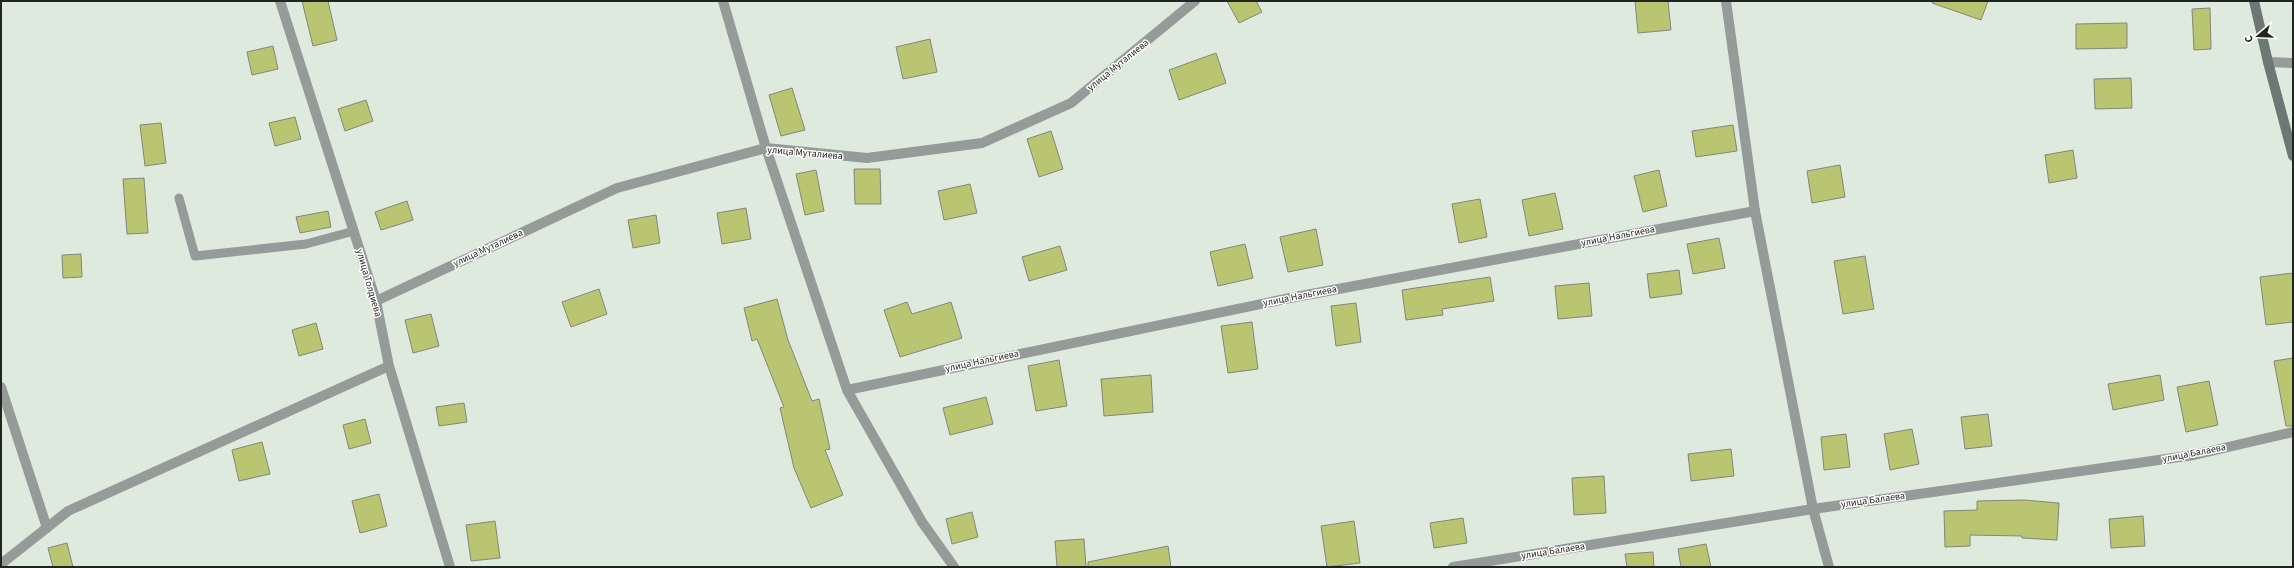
<svg xmlns="http://www.w3.org/2000/svg" width="2294" height="568" font-family="'Source Sans 3',sans-serif">
  <rect width="100%" height="100%" fill="#dfeadf"/>
  <g fill="#bac571" stroke="#84867a">
    <path d="M302 1H328L337 40 313 46Z"/>
    <path d="M1227 1H1256L1262 12 1239 23Z"/>
    <path d="M1635 1H1668L1671 30 1638 33Z"/>
    <path d="M1933 1H1988L1981 20 1932 3Z"/>
    <path d="M2210 8 2211 49 2194 50 2192 9Z"/>
    <path d="M2127 23V48L2076 49V24Z"/>
    <path d="M930 39 937 72 903 79 896 47Z"/>
    <path d="M273 46 278 69 252 75 247 52Z"/>
    <path d="M1216 53 1226 83 1179 100 1169 70Z"/>
    <path d="M2131 78 2132 108 2095 109 2094 79Z"/>
    <path d="M792 88 805 130 781 136 769 95Z"/>
    <path d="M366 100 373 121 345 131 338 109Z"/>
    <path d="M295 117 301 139 275 146 269 123Z"/>
    <path d="M161 123 166 163 145 166 140 125Z"/>
    <path d="M1733 125 1737 151 1696 157 1692 131Z"/>
    <path d="M1051 131 1063 169 1039 177 1027 139Z"/>
    <path d="M2073 150 2077 178 2049 183 2045 155Z"/>
    <path d="M1840 165 1845 197 1812 203 1807 171Z"/>
    <path d="M854 169H880L881 204H855Z"/>
    <path d="M816 170 824 211 805 215 796 174Z"/>
    <path d="M1659 170 1667 206 1643 212 1634 176Z"/>
    <path d="M144 178 148 233 127 234 123 179Z"/>
    <path d="M970 184 977 213 944 220 938 191Z"/>
    <path d="M1555 193 1563 229 1529 236 1522 200Z"/>
    <path d="M1480 199 1487 237 1459 243 1452 204Z"/>
    <path d="M407 201 413 220 381 230 375 212Z"/>
    <path d="M746 208 751 239 722 244 717 213Z"/>
    <path d="M328 211 331 227 300 233 296 217Z"/>
    <path d="M656 215 660 243 633 248 628 220Z"/>
    <path d="M1316 229 1323 265 1288 272 1280 237Z"/>
    <path d="M1719 238 1725 268 1693 274 1687 244Z"/>
    <path d="M1245 244 1253 278 1218 286 1210 252Z"/>
    <path d="M1060 246 1067 270 1029 281 1022 257Z"/>
    <path d="M81 254 82 277 63 278 62 255Z"/>
    <path d="M1865 256 1874 309 1843 314 1834 261Z"/>
    <path d="M1679 270 1682 294 1650 298 1647 274Z"/>
    <path d="M2293 273V322L2266 325 2260 277Z"/>
    <path d="M1490 277 1494 301 1442 309 1443 315 1406 320 1402 290Z"/>
    <path d="M1589 283 1592 316 1558 319 1555 286Z"/>
    <path d="M599 289 607 314 571 327 562 302Z"/>
    <path d="M777 299 788 340 812 401 819 399 830 449 825 450 843 495 811 508 794 468 780 408 784 407 757 339 752 341 744 308Z"/>
    <path d="M907 302 912 314 951 302 962 338 900 357 884 310Z"/>
    <path d="M1356 303 1361 342 1336 346 1331 306Z"/>
    <path d="M431 314 439 346 413 353 405 320Z"/>
    <path d="M1252 322 1258 369 1228 373 1221 326Z"/>
    <path d="M316 323 323 349 299 356 292 330Z"/>
    <path d="M2293 358V426H2286L2274 361Z"/>
    <path d="M1059 360 1067 406 1036 411 1028 366Z"/>
    <path d="M1151 375 1153 412 1104 416 1101 379Z"/>
    <path d="M2160 375 2164 400 2113 410 2108 384Z"/>
    <path d="M2209 381 2218 425 2186 432 2177 387Z"/>
    <path d="M986 397 993 424 950 435 943 408Z"/>
    <path d="M464 403 467 422 439 426 436 407Z"/>
    <path d="M1988 414 1992 446 1965 449 1961 417Z"/>
    <path d="M365 419 371 443 349 449 343 425Z"/>
    <path d="M1912 429 1919 464 1890 470 1884 434Z"/>
    <path d="M1846 434 1850 467 1824 470 1821 437Z"/>
    <path d="M262 442 270 474 239 481 232 450Z"/>
    <path d="M1731 449 1734 476 1691 481 1688 454Z"/>
    <path d="M1604 476 1606 513 1574 515 1572 478Z"/>
    <path d="M379 494 387 526 360 533 352 501Z"/>
    <path d="M2024 500 2059 503 2057 540 2022 538V536L1970 535V546L1945 547 1944 511 1977 510V501Z"/>
    <path d="M972 512 978 537 952 544 946 519Z"/>
    <path d="M2143 516 2145 546 2111 548 2109 519Z"/>
    <path d="M1463 518 1467 543 1434 548 1430 523Z"/>
    <path d="M495 521 500 558 471 561 466 525Z"/>
    <path d="M1354 521 1360 563 1327 567 1321 526Z"/>
    <path d="M1084 539 1086 567H1057L1055 541Z"/>
    <path d="M67 543 73 567H53L48 548Z"/>
    <path d="M1706 544 1711 567H1681L1678 549Z"/>
    <path d="M1168 546 1171 567H1088V562Z"/>
    <path d="M1653 552 1654 567H1627L1625 554Z"/>
  </g>
  <g fill="none" stroke-linecap="round" stroke-linejoin="round">
    <path stroke="#949b99" stroke-width="9" d="M179 198 195 256 306 244 354 231"/>
    <g stroke="#949b99" stroke-width="10">
      <path d="M280 1 376 301 389 366 450 567"/>
      <path d="M723 1 766 148 847 390 922 522 954 567"/>
      <path d="M1726 1 1755 211 1813 509 1829 567"/>
      <path d="M2268 62 2293 63"/>
      <path d="M376 301 617 188 766 148 867 158 982 143 1071 103 1195 1"/>
      <path d="M1 387 47 528"/>
      <path d="M847 390 1290 298 1755 211"/>
      <path d="M1 564 68 511 389 366"/>
      <path d="M1453 567 1813 509 2194 455 2293 432"/>
    </g>
    <path stroke="#6d7774" stroke-width="10" d="M2254 1 2268 62 2293 156"/>
  </g>
  <g text-anchor="middle" dominant-baseline="central" stroke-width="3" stroke-linejoin="round" paint-order="stroke">
    <g font-size="10" fill="#212521" stroke="#fff">
      <text transform="translate(1118 65) rotate(-39)">улица Муталиева</text>
      <text transform="translate(805 153) rotate(5)">улица Муталиева</text>
      <text transform="translate(1618 236) rotate(-11)">улица Нальгиева</text>
      <text transform="translate(488 248) rotate(-25)">улица Муталиева</text>
      <text transform="translate(369 283) rotate(74)">улица Толдиева</text>
      <text transform="translate(1300 296) rotate(-11)">улица Нальгиева</text>
      <text transform="translate(982 361) rotate(-12)">улица Нальгиева</text>
      <text transform="translate(2194 453) rotate(-11)">улица Балаева</text>
      <text transform="translate(1873 500) rotate(-8)">улица Балаева</text>
      <text transform="translate(1553 551) rotate(-9)">улица Балаева</text>
    </g>
  </g>
  <rect width="2294" height="568" fill="none" stroke="#212521" stroke-width="4"/>
  <g transform="translate(2258 36) rotate(251)" stroke="#ffffff" stroke-width="3" paint-order="stroke">
  <path d="M0-3L7 15L0 10L-7 15Z" fill="#212521"/>
  <text y="-6" font-size="11" font-weight="bold" text-anchor="middle" fill="#212521">С</text>
  </g>
</svg>
